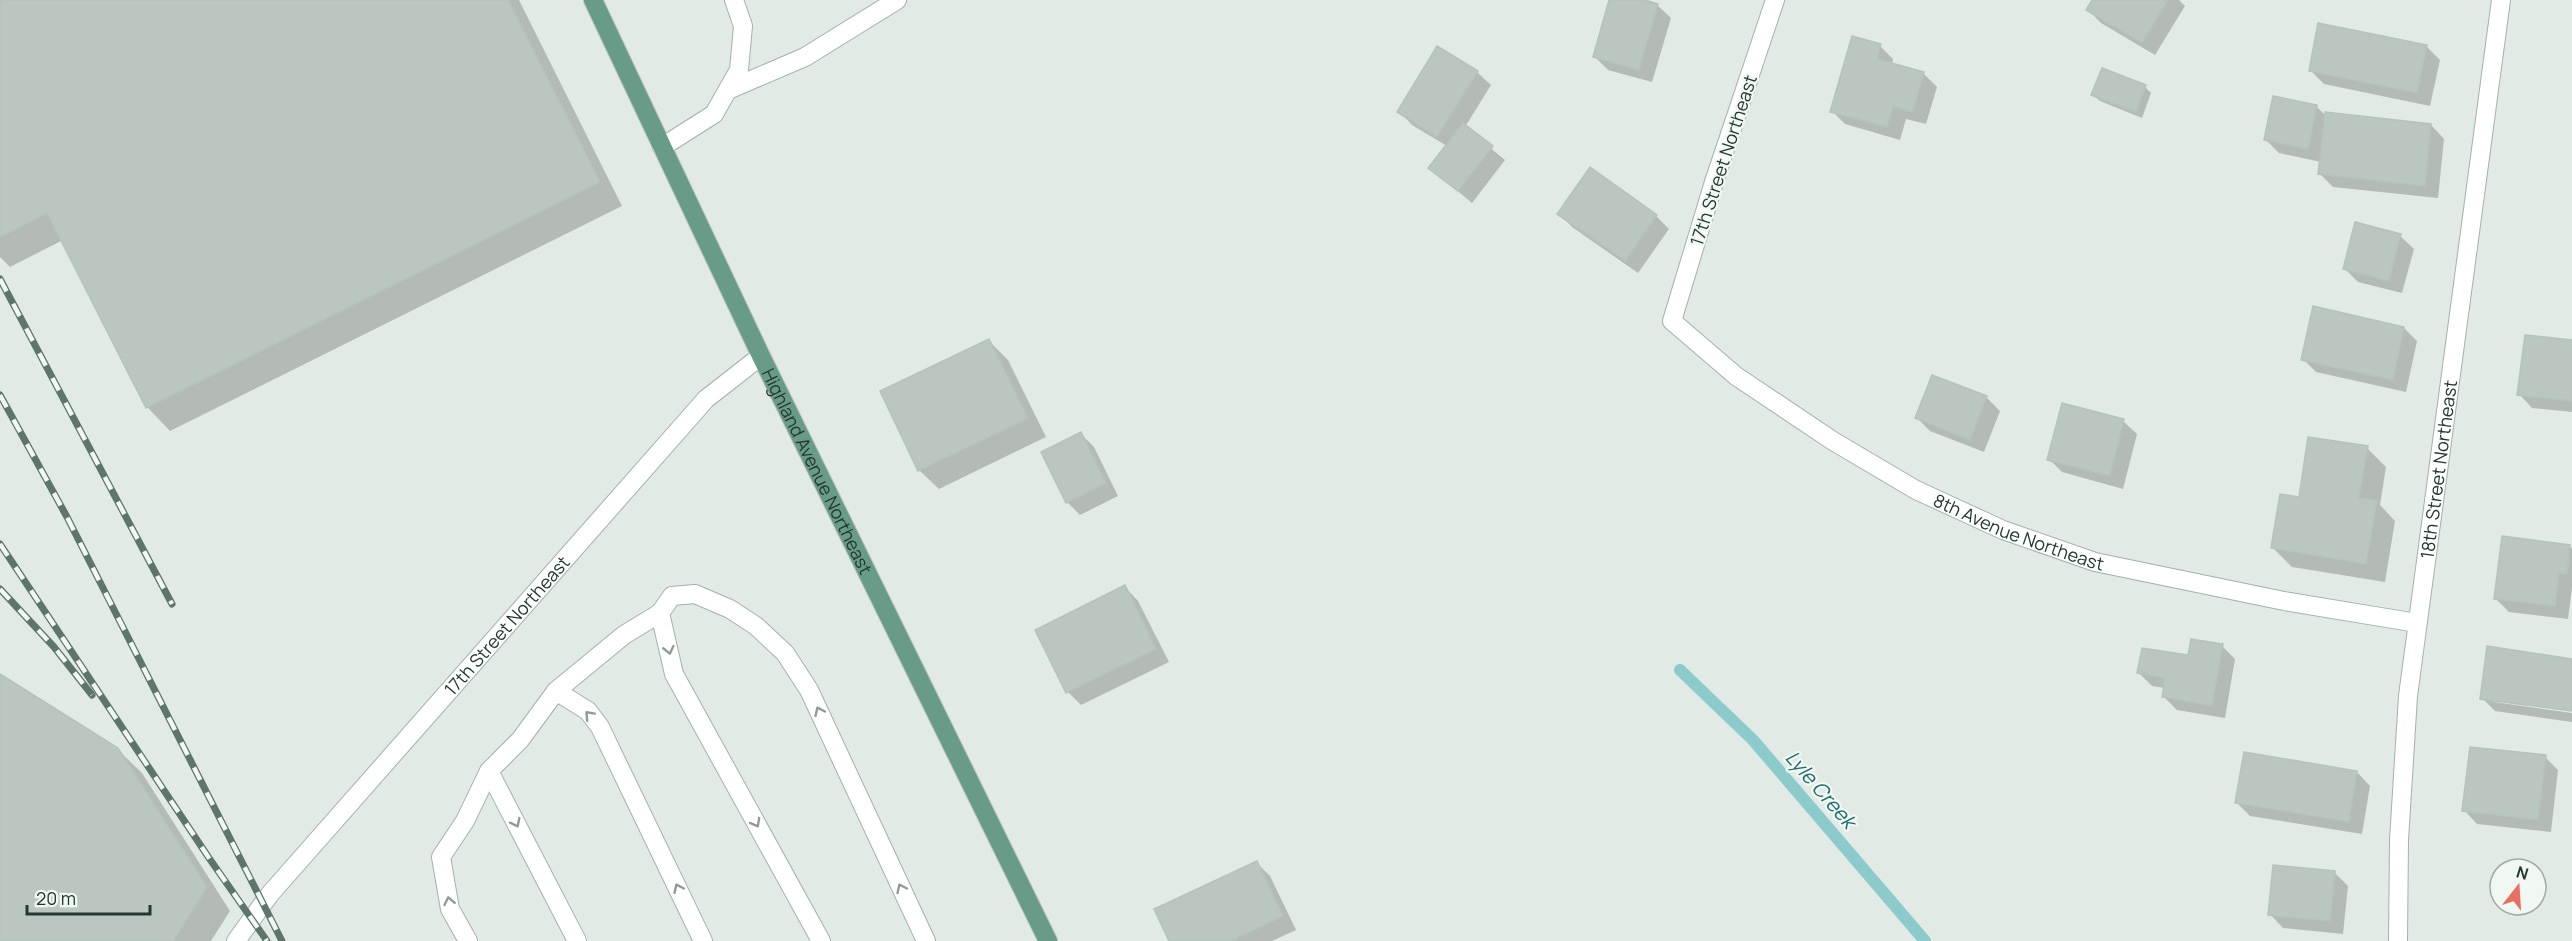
<svg xmlns="http://www.w3.org/2000/svg" width="2572" height="941" font-family="Manrope,sans-serif">
  <rect width="100%" height="100%" fill="#e1eae5"/>
  <g fill="#0003">
    <path d="M0 0H519L622 206 170 431 147 407 63 240 10 267 0 257Z"/>
    <path d="M1611 0H1639L1657 5 1671 18 1652 82 1608 70 1594 56Z"/>
    <path d="M2094 0H2179L2185 6 2155 55 2101 23 2088 10Z"/>
    <path d="M1880 46 1893 59 1892 65 1923 73 1937 87 1926 124 1906 119 1900 140 1845 124 1832 111Z"/>
    <path d="M2427 47 2440 60 2430 106 2324 84 2311 71Z"/>
    <path d="M1477 72 1491 85 1465 127 1505 160 1472 203 1430 168 1447 146 1412 125 1399 111Z"/>
    <path d="M2145 87 2151 93 2142 118 2100 101 2093 95Z"/>
    <path d="M2316 106 2326 116 2431 125 2444 139 2438 198 2333 187 2319 173 2321 162 2279 153 2266 140Z"/>
    <path d="M1559 213 1656 216 1669 229 1638 273 1572 227Z"/>
    <path d="M2400 236 2414 249 2402 293 2358 282 2344 268Z"/>
    <path d="M2404 328 2417 341 2406 392 2316 372 2303 359Z"/>
    <path d="M989 341 1008 360 1046 437 939 489 919 470Z"/>
    <path d="M2572 342V412L2532 408 2519 394Z"/>
    <path d="M1986 397 2000 411 1984 452 1930 431 1917 418Z"/>
    <path d="M2123 421 2137 434 2123 489 2062 472 2049 459Z"/>
    <path d="M1081 434 1094 447 1118 496 1080 515 1067 502Z"/>
    <path d="M2367 448 2386 467 2380 505 2395 521 2385 582 2292 567 2273 548 2300 499Z"/>
    <path d="M2570 546 2572 549V588L2568 619 2509 612 2495 598Z"/>
    <path d="M1125 587 1138 601 1169 662 1081 705 1068 692Z"/>
    <path d="M2222 646 2235 659 2225 718 2177 710 2164 697 2165 688 2152 686 2139 673Z"/>
    <path d="M2572 660V710L2494 699V702L2572 713V722L2495 711 2482 698Z"/>
    <path d="M0 676 117 749 142 773 230 911 211 941H0Z"/>
    <path d="M2545 757 2558 770 2551 832 2477 824 2464 810Z"/>
    <path d="M2357 772 2370 786 2362 834 2250 816 2237 803Z"/>
    <path d="M1257 863 1270 876 1296 930 1272 941H1171Z"/>
    <path d="M2334 872 2348 886 2343 934 2283 928 2270 914Z"/>
  </g>
  <g fill="none" stroke-linecap="round" stroke-linejoin="round">
    <path stroke="#8dcacb" stroke-width="12" d="M1680 670 1753 740 1925 941"/>
  </g>
  <g fill="#b9c7c0" stroke="#b4c3bb" stroke-width="1.5">
    <path d="M0 0H508L600 182 146 408 47 213 0 237Z"/>
    <path d="M1609 0H1645L1658 4 1639 70 1593 57Z"/>
    <path d="M2092 0H2168L2142 43 2086 10Z"/>
    <path d="M2318 23 2427 45 2417 93 2309 71Z"/>
    <path d="M1852 36 1881 44 1877 59 1924 72 1913 112 1893 106 1887 127 1830 112Z"/>
    <path d="M1437 46 1478 71 1437 137 1397 112Z"/>
    <path d="M2102 68 2146 85 2136 112 2091 95Z"/>
    <path d="M2273 96 2317 105 2308 149 2264 140Z"/>
    <path d="M2325 112 2431 124 2425 186 2318 174Z"/>
    <path d="M1463 123 1493 146 1458 191 1428 168Z"/>
    <path d="M1590 167 1657 215 1625 261 1557 214Z"/>
    <path d="M2355 222 2401 234 2389 281 2343 269Z"/>
    <path d="M2313 306 2404 327 2393 380 2301 360Z"/>
    <path d="M2525 335 2572 340V401L2517 395Z"/>
    <path d="M989 339 1028 418 918 471 880 391Z"/>
    <path d="M1932 375 1987 396 1970 440 1915 418Z"/>
    <path d="M2062 403 2124 419 2110 476 2047 460Z"/>
    <path d="M1081 432 1106 483 1066 503 1041 452Z"/>
    <path d="M2308 437 2368 446 2359 498 2377 500 2366 564 2271 548 2280 494 2299 497Z"/>
    <path d="M2502 536 2570 545 2567 574 2559 573 2555 606 2494 599Z"/>
    <path d="M1125 585 1156 649 1066 693 1035 630Z"/>
    <path d="M2191 639 2223 644 2212 706 2162 697 2165 678 2137 673 2142 648 2188 655Z"/>
    <path d="M2487 646 2572 659V711L2480 699Z"/>
    <path d="M0 674 118 748 207 887 173 941H0Z"/>
    <path d="M2470 747 2546 755 2538 820 2462 811Z"/>
    <path d="M2244 752 2357 771 2349 822 2235 803Z"/>
    <path d="M1257 861 1283 916 1231 941H1169L1154 909Z"/>
    <path d="M2273 865 2335 871 2330 921 2268 915Z"/>
  </g>
  <g fill="none" stroke-linecap="round" stroke-linejoin="round">
    <defs>
      <g id="minor">
        <path id="s1" d="M1775 0 1714 182 1672 321 1736 376 1833 441 1916 490 2003 530 2095 562 2284 601 2417 623"/>
        <path d="M728 90 805 57 897 0"/>
        <path d="M662 147 714 114 739 70 743 26 734 0"/>
        <path d="M556 691 588 711 600 727 703 941"/>
        <path d="M489 771 577 941"/>
        <path id="s2" d="M236 941 270 894 706 399 761 356"/>
        <path d="M468 941 450 909 441 857 465 821 489 771 520 740 556 691 624 635 660 613"/>
        <path d="M821 941 674 674 660 613 672 596 695 594 730 609 756 626 785 653 809 690 926 941"/>
        <path id="s3" d="M2398 941 2399 840 2408 696 2501 0"/>
      </g>
      <g id="major">
        <path id="s4" d="M593 0 761 356 1048 941"/>
      </g>
    </defs>
    <use href="#minor" stroke="#a4b1ab" stroke-width="20"/>
    <use href="#major" stroke="#bdc4c1" stroke-width="20"/>
    <use href="#minor" stroke="#fff" stroke-width="18"/>
    <use href="#major" stroke="#699c88" stroke-width="18"/>
    <defs>
      <g id="rail">
        <path d="M0 279 172 604"/>
        <path d="M0 395 67 517 282 941"/>
        <path d="M0 544 209 858 267 941"/>
        <path d="M0 589 54 647 92 695"/>
      </g>
    </defs>
    <use href="#rail" stroke="#5d756b" stroke-width="7"/>
    <use href="#rail" stroke="#f1f7f3" stroke-width="4.5" stroke-dasharray="14" stroke-linecap="butt"/>
  </g>
  <defs><path id="oneway-chevron" d="M-2-3.5L2.5 0L-2 3.5" fill="none" stroke-width="1.6" stroke-linecap="round" stroke-linejoin="round" transform="scale(1.5)"/></defs>
  <g stroke="#919c98">
    <use href="#oneway-chevron" transform="translate(669 650) rotate(77)"/>
    <use href="#oneway-chevron" transform="translate(819 711) rotate(-115)"/>
    <use href="#oneway-chevron" transform="translate(589 715) rotate(-133)"/>
    <use href="#oneway-chevron" transform="translate(516 823) rotate(63)"/>
    <use href="#oneway-chevron" transform="translate(756 823) rotate(61)"/>
    <use href="#oneway-chevron" transform="translate(678 888) rotate(-115)"/>
    <use href="#oneway-chevron" transform="translate(901 888) rotate(-115)"/>
    <use href="#oneway-chevron" transform="translate(449 901) rotate(-102)"/>
  </g>
  <g text-anchor="middle" dominant-baseline="central" stroke-width="4.5" stroke-linejoin="round" paint-order="stroke">
    <g font-size="18" fill="#233930" stroke="#f1f7f3">
      <text transform="translate(1723 160) rotate(-72)">17th Street Northeast</text>
      <text stroke="none"><textPath href="#s3" startOffset="474">18th Street Northeast</textPath></text>
      <text stroke="none"><textPath href="#s4" startOffset="522">Highland Avenue Northeast</textPath></text>
      <text stroke="none"><textPath href="#s1" startOffset="746">8th Avenue Northeast</textPath></text>
      <text stroke="none"><textPath href="#s2" startOffset="416">17th Street Northeast</textPath></text>
    </g>
    <g font-size="20" font-style="italic" fill="#226d6f" stroke="#f1f7f3">
      <text transform="translate(1821 789) rotate(49)">Lyle Creek</text>
    </g>
  </g>
  <g transform="translate(2518 887) rotate(17)"><circle r="28" fill="#f1f7f3" stroke="#9faba5" stroke-width="1.5"/>
  <path d="M0-4.5L10 22L0 15L-10 22Z" fill="#e67163"/>
  <text y="-9" font-size="16" font-weight="bold" text-anchor="middle" fill="#233930">N</text>
  </g>
  <path d="M27 905v9h123v-9" fill="none" stroke="#233930" stroke-width="3"/>
  <text x="36" y="905" font-size="18" fill="#233930" stroke="#f1f7f3" stroke-width="4.5" paint-order="stroke">20 m</text>
</svg>
